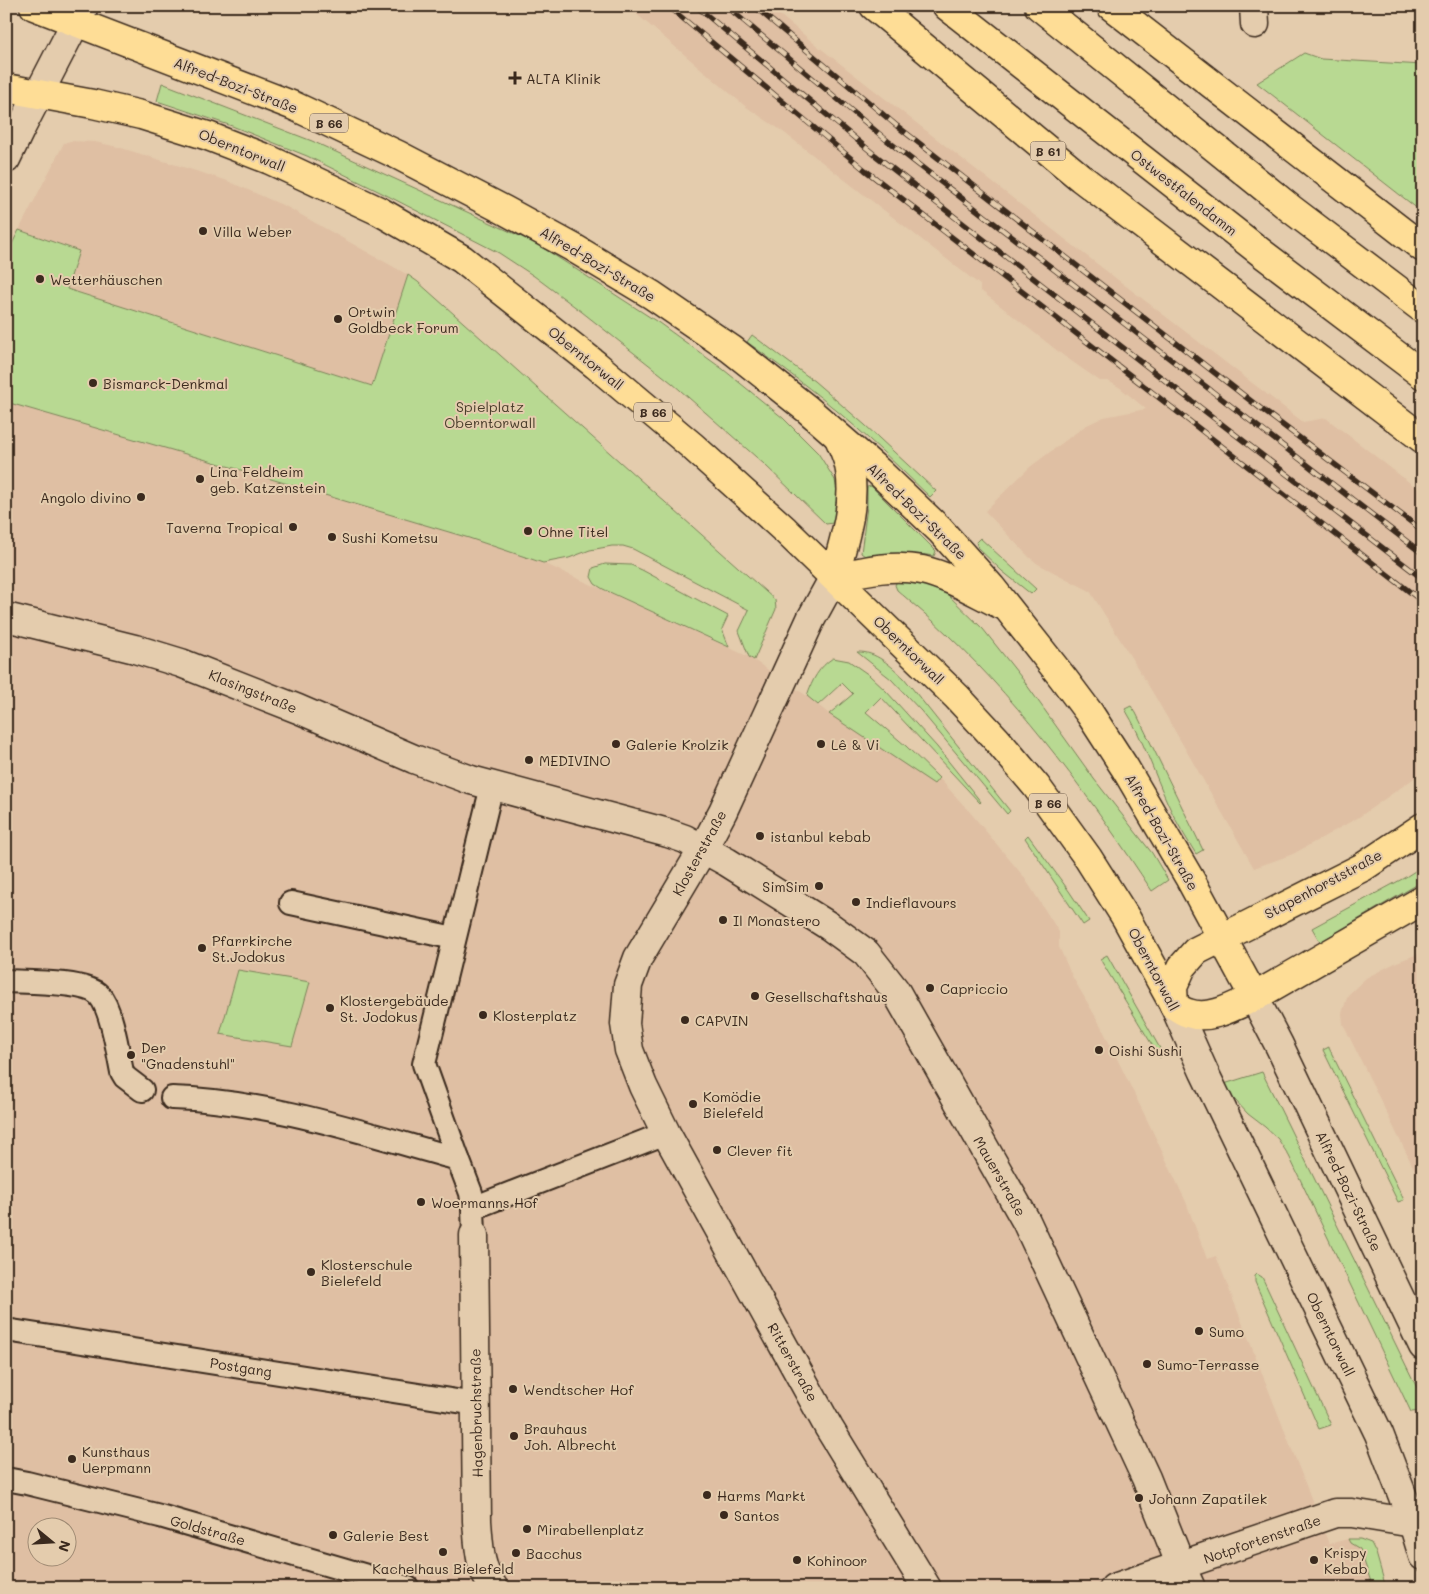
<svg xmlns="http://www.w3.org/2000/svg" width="1429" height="1594" font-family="Mali,sans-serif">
  <rect width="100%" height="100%" fill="#e4ccad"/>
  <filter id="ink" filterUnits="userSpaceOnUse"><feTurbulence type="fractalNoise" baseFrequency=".02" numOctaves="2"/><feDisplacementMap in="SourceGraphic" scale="10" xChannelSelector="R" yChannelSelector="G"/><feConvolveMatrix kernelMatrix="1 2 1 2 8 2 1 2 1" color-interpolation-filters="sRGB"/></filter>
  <g filter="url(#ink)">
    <g fill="#dfbfa3" fill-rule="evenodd">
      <path d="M627 6H769L815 44 1079 250 1303 422 1326 418 1423 493V772L1359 817 1293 854 1254 868 1153 693 1090 591 1038 564 1029 557 985 511 1030 467 1085 426 1104 417 1146 409 1119 387 1108 381H1100L1064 356 980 290V285L782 131 745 106Z"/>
      <path d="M70 141 95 142 118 147 225 180 287 207 408 275 373 386 67 289 79 251 19 230 64 143Z"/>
      <path d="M6 402 234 468 469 538 543 563 650 611 749 657 807 696 829 714 934 784 939 778 969 811 1024 877 1059 932V947L1072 976 1101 1026 1151 1128 1186 1202 1207 1259 1216 1256 1329 1544 1348 1539 1350 1543 1360 1549 1373 1588H6ZM38 1526H68V1556H38Z"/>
      <path d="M1423 952V1187L1343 1024 1342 1013 1348 995 1366 978 1397 962Z"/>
    </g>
    <g fill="#b8d992" stroke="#7a8258">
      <path d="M1304 53 1321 59 1423 65V213L1257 83Z"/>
      <path d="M162 83 312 141 537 244 659 323 724 370 783 418 818 453 835 480 837 492 836 517 833 523 826 524 764 464 672 383 582 312 534 276 499 253 388 196 307 156 232 126 157 101Z"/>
      <path d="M19 230 79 251 67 289 372 386 408 275 418 282 775 600 776 609 754 660 749 657 739 631 749 610 633 549 623 546H612L590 550 569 558 543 563 469 538 234 468 6 402V256Z"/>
      <path d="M752 335 814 381 865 425 936 491 930 497C910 478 890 458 869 439 831 404 789 372 747 342Z"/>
      <path d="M871 486 936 551 934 556C911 552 888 554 865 556L861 553 867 507V487Z"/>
      <path d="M980 538 1036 589 1031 594 1002 571 978 548 976 542Z"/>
      <path d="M605 564 631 565 642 570 728 616 722 629 729 647 603 589 595 584 591 577 593 568Z"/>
      <path d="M903 579 931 585 946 593 983 629 1021 677 1094 779 1152 853 1168 880 1152 891C1094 802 1025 708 948 635 932 619 914 605 897 590L895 585 897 581Z"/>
      <path d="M857 652C876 651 891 666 904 678L1010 811 1007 814 921 711 891 679Z"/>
      <path d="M833 658 849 661 869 675 886 691 937 747 981 802 980 803 881 697 866 712 906 746 939 778 934 784 829 714 853 694 842 683 818 705 807 696C812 680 819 667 833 658Z"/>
      <path d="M1131 706 1136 713 1203 850 1196 854C1186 838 1176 822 1168 804 1154 773 1143 739 1125 709Z"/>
      <path d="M1028 835 1069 891 1089 921 1083 925 1025 838Z"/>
      <path d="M1423 866V881L1320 942 1312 928 1404 878Z"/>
      <path d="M1107 955 1162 1052 1160 1058 1100 959Z"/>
      <path d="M238 970 310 982 292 1046 220 1034Z"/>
      <path d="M1329 1047V1048L1404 1200 1398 1202 1323 1050Z"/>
      <path d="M1262 1072 1423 1400V1411L1411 1412 1289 1156 1278 1139 1265 1127 1248 1114 1221 1085Z"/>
      <path d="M1257 1274 1262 1277 1331 1425 1319 1429 1255 1282V1276Z"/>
      <path d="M1348 1539H1360L1371 1543 1376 1553 1386 1588H1373L1360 1549 1350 1543Z"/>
    </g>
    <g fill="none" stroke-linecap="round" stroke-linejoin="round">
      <defs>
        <g id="pedestrian">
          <path d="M291 903 454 938"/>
          <path d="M6 981C27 982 86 981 99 995 112 1009 118 1053 122 1072L125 1077 142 1090"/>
          <path d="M172 1098C270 1101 364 1133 458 1159L471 1193 473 1208 474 1235"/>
          <path d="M458 1159 424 1064 492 786"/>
          <path d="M473 1208 666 1133"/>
          <path d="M6 1330 476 1404"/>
          <path d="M6 1479 27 1483 160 1516 408 1588"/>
        </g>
        <g id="minor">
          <path d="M1254 6 1255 24"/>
          <path d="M6 159 20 130 84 6"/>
          <path d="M834 577 811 619 723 811 703 849 638 958 628 985 625 1024 629 1050 643 1086 666 1133 829 1428 927 1588"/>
          <path d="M6 617 135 649 181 663 298 709 414 759 471 780 668 833 685 839 727 862 829 926 866 953 895 990 1026 1221 1146 1478 1181 1566 1191 1588"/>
          <path d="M474 1235 477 1521C479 1545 479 1569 494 1588"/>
          <path d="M1114 1588 1335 1513H1352L1413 1523"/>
        </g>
        <g id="tertiary">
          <path d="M1254 997 1279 1045 1423 1346"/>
          <path d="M1174 1005 1204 1072 1379 1434 1413 1523 1423 1556"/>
        </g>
        <g id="primary">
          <path d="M34 6 294 106 398 155 504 210 572 247 652 295 731 349 807 409 878 471 940 530 991 587 1063 678 1090 714 1125 768 1190 879 1254 997"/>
          <path d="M6 88 93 104 141 115 208 136 270 160 379 211 462 259 596 365 691 445 785 530 957 697 997 740 1036 786 1088 858 1126 918 1174 1005"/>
          <path d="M834 577C863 571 893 564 922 570 949 576 975 592 1000 604"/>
          <path d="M834 577C843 543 856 506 850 471 849 460 843 448 839 438"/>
          <path d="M1174 1005 1173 987 1182 967 1196 951 1363 867 1423 827"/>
          <path d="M1174 1005C1178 1008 1183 1012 1188 1013 1210 1021 1235 1006 1254 997L1423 900"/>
        </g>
        <g id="trunk">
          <path d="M874 6 1081 178 1423 439"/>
          <path d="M947 6 1263 254 1423 375"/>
          <path d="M1039 6 1291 209 1423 309"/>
          <path d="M1111 6 1423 248"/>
        </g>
      </defs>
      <use href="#pedestrian" stroke="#3b2a1e" stroke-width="26"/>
      <use href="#minor" stroke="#3b2a1e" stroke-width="31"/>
      <use href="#tertiary" stroke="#3b2a1e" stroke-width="31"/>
      <use href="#primary" stroke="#3b2a1e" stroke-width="31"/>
      <use href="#trunk" stroke="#3b2a1e" stroke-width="31"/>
      <use href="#pedestrian" stroke="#e4ccad" stroke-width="22"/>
      <use href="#minor" stroke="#e4ccad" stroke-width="28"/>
      <use href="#tertiary" stroke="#e4ccad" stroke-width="28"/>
      <use href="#primary" stroke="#fedd96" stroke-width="28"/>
      <use href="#trunk" stroke="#fedd96" stroke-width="28"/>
      <defs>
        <g id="rail">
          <path d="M668 6 865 170 1423 602"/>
          <path d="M696 6 875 155 1171 385 1423 579"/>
          <path d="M726 6 889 142 1423 554"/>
          <path d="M754 6 897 126 1260 408 1423 531"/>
        </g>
      </defs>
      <use href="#rail" stroke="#3b2a1e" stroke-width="5.5"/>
      <use href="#rail" stroke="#e4ccad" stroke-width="4" stroke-dasharray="11" stroke-linecap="butt"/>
    </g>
  </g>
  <g fill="#3b2a1e" stroke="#e4ccad" stroke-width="2">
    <path d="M512.5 70.5h5v5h5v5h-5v5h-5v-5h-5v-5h5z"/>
    <circle cx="203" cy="231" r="5"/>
    <circle cx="40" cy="279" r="5"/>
    <circle cx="338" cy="319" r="5"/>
    <circle cx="93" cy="383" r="5"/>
    <circle cx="200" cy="479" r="5"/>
    <circle cx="141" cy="497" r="5"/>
    <circle cx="293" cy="527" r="5"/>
    <circle cx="528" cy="531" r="5"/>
    <circle cx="332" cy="537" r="5"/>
    <circle cx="616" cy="744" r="5"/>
    <circle cx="821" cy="744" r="5"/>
    <circle cx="529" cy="760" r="5"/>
    <circle cx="760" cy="836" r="5"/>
    <circle cx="819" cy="886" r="5"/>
    <circle cx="856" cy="902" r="5"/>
    <circle cx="723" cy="920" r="5"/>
    <circle cx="202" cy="948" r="5"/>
    <circle cx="930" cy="988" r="5"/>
    <circle cx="755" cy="996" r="5"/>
    <circle cx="330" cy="1008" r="5"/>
    <circle cx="483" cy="1015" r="5"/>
    <circle cx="685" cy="1020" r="5"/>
    <circle cx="1099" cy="1050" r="5"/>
    <circle cx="131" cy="1055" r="5"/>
    <circle cx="693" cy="1104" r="5"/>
    <circle cx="717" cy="1150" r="5"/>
    <circle cx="421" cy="1202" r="5"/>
    <circle cx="311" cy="1272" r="5"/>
    <circle cx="1199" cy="1331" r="5"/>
    <circle cx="1147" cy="1364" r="5"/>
    <circle cx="513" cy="1389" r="5"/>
    <circle cx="514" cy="1436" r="5"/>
    <circle cx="72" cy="1459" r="5"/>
    <circle cx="707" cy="1495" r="5"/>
    <circle cx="1139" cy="1498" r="5"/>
    <circle cx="724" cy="1515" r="5"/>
    <circle cx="527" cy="1529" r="5"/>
    <circle cx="333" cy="1535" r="5"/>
    <circle cx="443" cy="1552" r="5"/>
    <circle cx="516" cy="1553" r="5"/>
    <circle cx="797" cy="1560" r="5"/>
    <circle cx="1314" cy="1560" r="5"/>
  </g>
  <g text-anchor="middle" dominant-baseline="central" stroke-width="4" stroke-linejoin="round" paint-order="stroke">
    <g fill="#e4ccad" stroke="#6e5b49" stroke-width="1">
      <rect x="310" y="113.5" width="38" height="19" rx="4"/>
      <rect x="1030.5" y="141.5" width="35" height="19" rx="4"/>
      <rect x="634" y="402.5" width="38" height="19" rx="4"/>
      <rect x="1029" y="793.5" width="38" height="19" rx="4"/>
    </g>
    <g font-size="12" font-weight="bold" fill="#3b2a1e">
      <text x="329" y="123">B 66</text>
      <text x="1048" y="151">B 61</text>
      <text x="653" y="412">B 66</text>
      <text x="1048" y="803">B 66</text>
    </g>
    <g font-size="14" fill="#3b2a1e" stroke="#e4ccad" text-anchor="start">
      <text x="526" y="78">ALTA Klinik</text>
      <text x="213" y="231">Villa Weber</text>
      <text x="50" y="279">Wetterhäuschen</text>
      <text x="348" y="311">Ortwin<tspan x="348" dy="16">Goldbeck Forum</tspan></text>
      <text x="103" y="383">Bismarck-Denkmal</text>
      <text x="210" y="471">Lina Feldheim<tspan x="210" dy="16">geb. Katzenstein</tspan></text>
      <text x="131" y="497" text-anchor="end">Angolo divino</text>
      <text x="283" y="527" text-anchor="end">Taverna Tropical</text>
      <text x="538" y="531">Ohne Titel</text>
      <text x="342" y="537">Sushi Kometsu</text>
      <text x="626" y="744">Galerie Krolzik</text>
      <text x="831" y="744">Lê &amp; Vi</text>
      <text x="539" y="760">MEDIVINO</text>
      <text x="770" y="836">istanbul kebab</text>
      <text x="809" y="886" text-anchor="end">SimSim</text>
      <text x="866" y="902">Indieflavours</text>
      <text x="733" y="920">Il Monastero</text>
      <text x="212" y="940">Pfarrkirche<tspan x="212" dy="16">St.Jodokus</tspan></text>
      <text x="940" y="988">Capriccio</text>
      <text x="765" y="996">Gesellschaftshaus</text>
      <text x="340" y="1000">Klostergebäude<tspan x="340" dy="16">St. Jodokus</tspan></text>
      <text x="493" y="1015">Klosterplatz</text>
      <text x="695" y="1020">CAPVIN</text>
      <text x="141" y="1047">Der<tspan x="141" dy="16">"Gnadenstuhl"</tspan></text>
      <text x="1109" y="1050">Oishi Sushi</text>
      <text x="703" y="1096">Komödie<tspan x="703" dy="16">Bielefeld</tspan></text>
      <text x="727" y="1150">Clever fit</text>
      <text x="431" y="1202">Woermanns Hof</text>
      <text x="321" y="1264">Klosterschule<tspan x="321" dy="16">Bielefeld</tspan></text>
      <text x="1209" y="1331">Sumo</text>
      <text x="1157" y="1364">Sumo-Terrasse</text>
      <text x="523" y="1389">Wendtscher Hof</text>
      <text x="524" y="1428">Brauhaus<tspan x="524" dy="16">Joh. Albrecht</tspan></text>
      <text x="82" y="1451">Kunsthaus<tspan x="82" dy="16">Uerpmann</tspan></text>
      <text x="717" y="1495">Harms Markt</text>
      <text x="1149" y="1498">Johann Zapatilek</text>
      <text x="734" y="1515">Santos</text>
      <text x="537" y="1529">Mirabellenplatz</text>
      <text x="343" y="1535">Galerie Best</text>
      <text x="1324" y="1552">Krispy<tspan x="1324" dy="16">Kebab</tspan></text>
      <text x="526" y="1553">Bacchus</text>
      <text x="807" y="1560">Kohinoor</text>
      <text x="443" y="1568" text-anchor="middle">Kachelhaus Bielefeld</text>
    </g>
    <g font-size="14" fill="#3b2a1e" stroke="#e4ccad">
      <text transform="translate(236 85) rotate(21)">Alfred-Bozi-Straße</text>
      <text transform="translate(242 150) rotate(22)">Oberntorwall</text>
      <text transform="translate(1184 192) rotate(38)">Ostwestfalendamm</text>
      <text transform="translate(598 264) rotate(31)">Alfred-Bozi-Straße</text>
      <text transform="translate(586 358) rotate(39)">Oberntorwall</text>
      <text transform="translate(917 511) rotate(44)">Alfred-Bozi-Straße</text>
      <text transform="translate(909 650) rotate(44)">Oberntorwall</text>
      <text transform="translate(253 691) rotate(22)">Klasingstraße</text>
      <text transform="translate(1162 832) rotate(60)">Alfred-Bozi-Straße</text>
      <text transform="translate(699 853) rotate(-61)">Klosterstraße</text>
      <text transform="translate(1323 884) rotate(-28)">Stapenhorststraße</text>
      <text transform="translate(1154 969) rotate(62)">Oberntorwall</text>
      <text transform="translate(1000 1176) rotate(60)">Mauerstraße</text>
      <text transform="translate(1349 1191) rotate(64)">Alfred-Bozi-Straße</text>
      <text transform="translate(1331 1334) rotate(64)">Oberntorwall</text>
      <text transform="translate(793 1362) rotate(61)">Ritterstraße</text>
      <text transform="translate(241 1367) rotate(9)">Postgang</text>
      <text transform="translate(476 1413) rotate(-91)">Hagenbruchstraße</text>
      <text transform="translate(208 1530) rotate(16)">Goldstraße</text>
      <text transform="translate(1262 1539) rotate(-19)">Notpfortenstraße</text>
    </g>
    <g font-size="14" fill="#483c2a" stroke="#e4ccad">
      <text x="490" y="406">Spielplatz<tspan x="490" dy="16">Oberntorwall</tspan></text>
    </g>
  </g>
  <rect width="1429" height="1594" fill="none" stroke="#e4ccad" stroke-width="25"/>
  <rect x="12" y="12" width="1404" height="1569" fill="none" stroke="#3b2a1e" stroke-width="2" filter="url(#ink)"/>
  <g transform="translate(52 1542) rotate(108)"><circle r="24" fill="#e4ccad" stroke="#a08b74"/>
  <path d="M0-4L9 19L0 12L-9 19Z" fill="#3b2a1e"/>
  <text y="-8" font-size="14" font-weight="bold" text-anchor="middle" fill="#3b2a1e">N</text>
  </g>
</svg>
